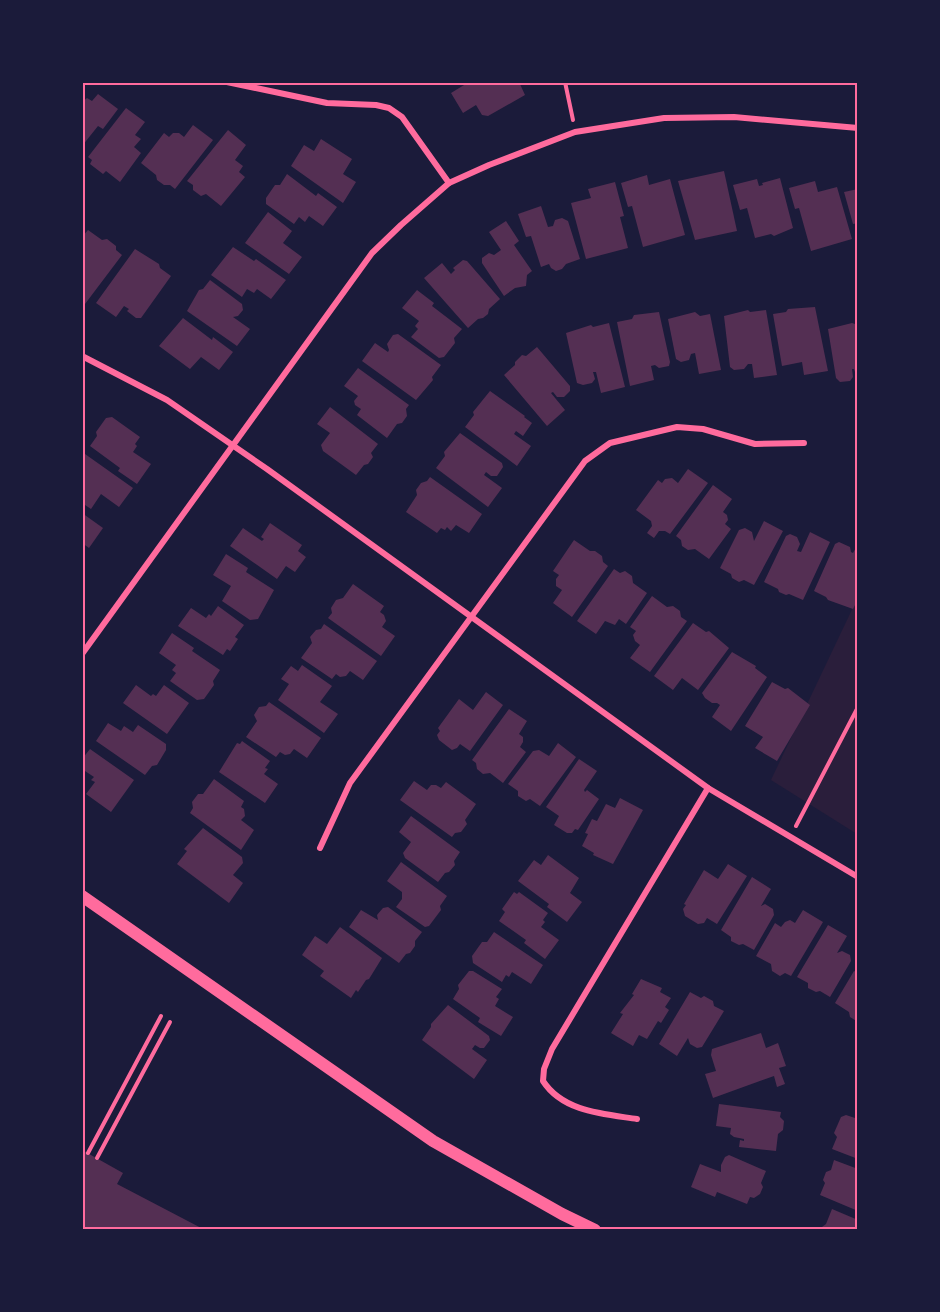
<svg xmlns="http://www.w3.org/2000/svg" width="940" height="1312" font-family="'Libre Baskerville',serif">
  <rect width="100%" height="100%" fill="#1b1b3a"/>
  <path fill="#2a1e3b" d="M857 599V834L771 780Z"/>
  <g fill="#542f53">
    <path d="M469 82H519L525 95 488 116 482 115 476 105 463 113 451 93Z"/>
    <path d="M98 94 118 109 103 129 98 126 82 146V102L87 98 92 101Z"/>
    <path d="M126 108 145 122 135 135 141 139 134 147 141 153 120 182 106 171 103 174 90 164 92 160 88 157Z"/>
    <path d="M193 125 213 140 175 189 170 185H164L157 180 156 175 141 163 164 133 169 137 173 133H179L184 137Z"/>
    <path d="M228 130 246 145 235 160 243 166 239 172 245 177 221 206 206 194 201 196 193 190V185L187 181Z"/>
    <path d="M321 139 352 159 343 174 356 182 343 203 291 166 304 145 314 151Z"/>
    <path d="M724 171 737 231 695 240 678 181Z"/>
    <path d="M287 174 316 196 318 193 337 207 323 226 309 216 305 222 299 217 294 224 266 204V198L275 185H280Z"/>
    <path d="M647 175 649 185 670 179 685 235 643 247 632 206 628 207 621 183Z"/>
    <path d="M780 178 793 228 774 236 771 234 755 238 747 208 740 210 733 185 757 179 759 186 763 185 762 183Z"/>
    <path d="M815 181 818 192 837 187 852 239 811 251 799 208 795 209 789 188Z"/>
    <path d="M615 182 624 216 620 217 628 248 586 259 571 203 591 198 588 189Z"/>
    <path d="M858 189V223L853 224 844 192Z"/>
    <path d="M541 206 548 227 553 226 555 220 562 218 568 221 580 259 566 264 562 269 556 271 551 268 549 264 541 267 531 236 526 237 518 214Z"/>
    <path d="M268 212 292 231 283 243 302 257 289 274 245 243Z"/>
    <path d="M506 221 519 241 514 245 532 271 527 275 526 286 515 288 504 296 482 263V258L489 253 494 255 501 250 489 232Z"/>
    <path d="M88 230 102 240 107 239 116 246V250L122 255 85 304 82 302V237Z"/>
    <path d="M233 247 254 261 256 259 286 280 271 299 257 289 254 293 247 289 242 297 211 275Z"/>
    <path d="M135 249 159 264 160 268 171 276 141 318H136L127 311 129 309 124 306 116 317 96 303Z"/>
    <path d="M463 260 467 261 500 299 489 309 488 314 483 318 478 319 468 328 424 278 442 263 451 274 455 270 453 268Z"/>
    <path d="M210 280 242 304 243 310 238 316 233 317 250 329 237 346 187 311 199 290 203 289Z"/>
    <path d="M417 290 434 303 432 306 462 329 454 338 455 343 444 357 439 358 411 337 418 329 415 326 419 321 402 308Z"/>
    <path d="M815 307 828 371 804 375 802 362 782 366 773 314 786 312 788 309Z"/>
    <path d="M748 310 750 312 766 310 777 375 754 378 752 364H748L744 369 734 370 730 367 724 316Z"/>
    <path d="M659 312 670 362 669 366 659 368 655 365 651 366 654 380 630 386 617 322 632 319 634 315Z"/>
    <path d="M695 312 700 316 710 314 721 370 699 374 695 353 691 354 689 360 681 362 676 359 668 319Z"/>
    <path d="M183 318 212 340 213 337 233 352 219 370 201 357 190 369 159 346Z"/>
    <path d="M609 323 625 387 601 393 596 372H593L595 379 592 383 583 385 577 383 566 333 591 325 593 327Z"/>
    <path d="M852 323 858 325V381L854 369H852L853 377 850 381 840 382 836 378 828 329Z"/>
    <path d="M398 334 441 365 432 377 433 380 416 400 362 361 375 343 388 352 389 350 387 344 393 335Z"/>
    <path d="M537 347 570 386V391L564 397H557L553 392 551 393 565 410 547 426 504 375 515 365V362L522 355 526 356Z"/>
    <path d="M358 368 409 405 406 409 407 416 402 423 397 424 387 438 357 415 361 409 355 405 354 401 358 396 344 386Z"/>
    <path d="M490 391 525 416 524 417 532 423 523 436 516 431 514 434 531 446 517 466 465 427 474 415 473 412Z"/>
    <path d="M330 407 378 444 371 453 373 457 368 464 364 465 356 475 323 451 321 445 330 433 317 424Z"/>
    <path d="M112 417 140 437 135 444 137 446 133 452 151 464 137 484 118 471 120 468 90 446 97 436 96 432 106 418Z"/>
    <path d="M460 433 502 463 503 467 497 476H491L486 472 484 475 502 488 488 507 436 468 445 456 444 452Z"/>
    <path d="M85 454 133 488 119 507 101 494 91 509 82 503V458Z"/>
    <path d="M688 469 708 483 670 534 665 531H659L654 538 647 533 652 526 651 521 636 510 658 480 662 483 665 479 672 478 678 483Z"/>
    <path d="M430 477 482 514 469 533 456 525 451 531 447 527 445 530 441 528 437 533 406 512 417 495 416 490 421 483 427 481Z"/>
    <path d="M713 485 732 499 723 512 727 515 728 520 725 524 731 529 709 559 695 549 688 550 682 546 681 540 676 536Z"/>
    <path d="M82 513 103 528 89 548 82 543Z"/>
    <path d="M764 521 783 531 754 585 744 580 739 582 732 578 731 574 720 568 739 530 745 528 752 532 754 541Z"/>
    <path d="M270 523 302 545 298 551 306 557 295 572 286 566 277 579 230 546 243 528 262 541 264 539 261 537Z"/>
    <path d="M810 532 830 542 803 600 789 594 786 595 779 592 778 589 764 582 786 536 790 534 797 537 800 544 797 551 801 552Z"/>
    <path d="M574 540 590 551H595L602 556 603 562 608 566 572 617 553 603 562 590 556 586V579L559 575 553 571Z"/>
    <path d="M839 542 850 547 851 552 853 553 858 544V599L853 609 828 600 826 597 814 591 835 544Z"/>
    <path d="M226 554 248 568 246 572 274 590 258 619 250 620 222 601 231 586 213 575Z"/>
    <path d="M614 569 620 573 625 571 632 576 633 583 647 593 626 624 619 619 615 625 605 621 596 634 577 621Z"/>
    <path d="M353 584 384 606 380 612 384 615 386 621 382 627 395 636 381 656 328 618 332 613 331 608 336 600 343 598Z"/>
    <path d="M652 596 667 607 673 606 680 611 681 617 687 621 650 672 630 658 640 645 635 641 633 635 636 631 630 627Z"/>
    <path d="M218 606 244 625 235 637 238 639 230 651 227 649 223 655 178 626 191 608 206 618 209 614 211 616Z"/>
    <path d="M693 623 706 632 709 631 729 648 698 690 682 678 673 690 654 676Z"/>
    <path d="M324 624 377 661 363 680 350 671 346 676 340 677 336 674 332 679 301 658 312 643 310 637 316 630 321 629Z"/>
    <path d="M172 633 194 648 192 651 220 670 213 681 214 685 204 699 197 700 170 681 176 673 172 670 176 665 159 653Z"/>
    <path d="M732 652 756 666 755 668 767 677 731 731 712 717 720 705 717 703H712L705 698 702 693Z"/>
    <path d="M302 665 332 686 320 702 338 714 324 733 278 700 289 684 281 679 291 666 298 671Z"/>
    <path d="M772 682 785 689 788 688 810 705 777 761 755 748 763 737 745 726Z"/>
    <path d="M136 685 151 696 153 694 156 696 164 685 189 703 167 734 123 703Z"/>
    <path d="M486 692 503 705 470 751 460 744 457 748 452 750 439 740 437 735 440 731 438 728 459 699 473 710Z"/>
    <path d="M269 702 321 738 307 758 294 749 290 754 285 755 280 752 276 757 246 737 257 721 254 715 259 707 266 706Z"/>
    <path d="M509 709 527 721 519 734 523 737V742L520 747 526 752 503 783 490 773 483 774 477 769 476 763 472 760Z"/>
    <path d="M108 723 121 731 124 726 133 732 138 725 166 744V750L157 765 152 766 145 775 96 741Z"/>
    <path d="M242 741 270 761 265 768 268 769 264 774 278 784 265 803 219 772 237 743 240 744Z"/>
    <path d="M558 743 576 757 540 806 530 799 526 801 518 796V791L508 784 533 751 539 750 549 756Z"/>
    <path d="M90 749 134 780 111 812 86 794 95 782 91 780 94 777 82 769V759Z"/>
    <path d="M579 759 597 771 584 790 585 792 587 790 599 799 578 830 575 829 572 833H567L554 825 559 816 546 807Z"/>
    <path d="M214 779 244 801 241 807 244 809 245 816 241 820 254 830 241 850 190 813 193 808 192 802 198 794H203Z"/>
    <path d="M414 781 427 790 431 785H436L441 788 446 782 476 804 465 820 467 824 461 832 455 833 452 837 400 800Z"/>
    <path d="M620 798 643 810 613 864 593 855 594 853 582 846 588 834 585 833 592 819 597 821 606 804 615 808Z"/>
    <path d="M411 816 460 852 454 861 455 865 449 872 445 873 438 882 405 858 403 853 411 842 399 832Z"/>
    <path d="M203 828 242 857 243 863 233 875 243 883 229 903 177 864 187 851 184 849Z"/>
    <path d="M548 855 579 878 570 893 582 902 567 922 547 907 549 904 518 881 534 860 541 865Z"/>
    <path d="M401 862 447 896 440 906 441 910 429 926 425 927 396 907 402 899V892L387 881Z"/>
    <path d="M728 864 747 876 717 924 707 918 704 923 698 924 685 916 683 909 686 905 684 904 704 870 718 879Z"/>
    <path d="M752 877 771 889 761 906 765 904 773 909 774 915 754 950 743 944 739 945 731 941V937L721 930Z"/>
    <path d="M514 892 517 894 519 892 548 913 543 920 545 922 541 927 559 940 545 959 524 943 526 940 499 921 505 912 502 909Z"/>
    <path d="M388 907 422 932 415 941V946L410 953 406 954 399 963 349 927 361 910 378 920 377 915 383 908Z"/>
    <path d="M803 910 823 922 791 976 785 973 780 976 772 971 771 964 756 956 775 923 781 927 785 922 790 920 795 923Z"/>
    <path d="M828 925 847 936 837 953 842 951 850 955 851 961 830 997 820 991 816 992 808 988V983L797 977Z"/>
    <path d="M340 927 382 958 369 979 366 980 358 992 356 990 351 998 320 976 324 971 302 955 315 936 327 944Z"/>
    <path d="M494 932 543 965 531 984 512 972 509 977 506 975 502 982 473 963 472 956 482 942H487Z"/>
    <path d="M469 971H473L502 989 496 997 499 999 495 1006 513 1017 501 1036 478 1022 480 1018 453 999 459 989 458 985Z"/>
    <path d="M854 971 858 973V1022L850 1017 849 1012 835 1003Z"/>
    <path d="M641 979 662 988 660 992 671 998 665 1007 669 1010 661 1023 658 1021 647 1039 639 1035 633 1046 611 1033 623 1014 620 1013 634 995 632 994Z"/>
    <path d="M690 992 701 998 704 996 713 1001 714 1006 724 1011 702 1047 697 1048 690 1044 688 1038 677 1056 659 1044Z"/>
    <path d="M448 1005 489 1036 490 1040 484 1048H480L475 1045 472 1049 487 1060 474 1079 422 1040 431 1027V1024Z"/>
    <path d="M761 1033 766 1048 778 1043 786 1066 779 1068 785 1084 777 1087 774 1076 713 1098 705 1074 716 1071 711 1055 712 1049Z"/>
    <path d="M719 1104 781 1112 780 1117 784 1121 783 1130 778 1134 776 1151 739 1147 740 1140 744 1141V1139L734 1137 730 1134 731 1128 716 1126Z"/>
    <path d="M846 1115 858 1119V1159L832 1149 837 1137 834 1133 841 1117Z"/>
    <path d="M82 1150 123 1173 117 1184 205 1230H82Z"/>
    <path d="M729 1155 766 1171 761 1183 763 1187 760 1194 754 1198 750 1197 747 1204 717 1192 715 1197 691 1187 700 1164 721 1172V1165L725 1157Z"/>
    <path d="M834 1160 858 1169V1211L820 1195 825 1183 823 1180 826 1172 831 1170Z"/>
    <path d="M832 1209 858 1220V1230H818L826 1224Z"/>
  </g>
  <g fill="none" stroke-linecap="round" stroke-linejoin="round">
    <g stroke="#ff6b9d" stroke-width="4">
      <path d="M565 82 573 120"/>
      <path d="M796 826 858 707"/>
      <path d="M88 1153 161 1016"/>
      <path d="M97 1158 170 1022"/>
    </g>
    <g stroke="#ff6b9d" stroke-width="6">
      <path d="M227 82 327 103 376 105 389 108 402 117 449 183"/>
      <path d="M82 356 167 400 267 469 708 788 858 877"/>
      <path d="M82 654 372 253 401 225 449 183 489 165 575 132 664 118 734 117 858 128"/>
      <path d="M320 848 350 783 585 461 610 443 677 427 703 429 755 444 804 443"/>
      <path d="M637 1119C604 1114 563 1112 543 1081L544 1069 552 1049 708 788"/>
    </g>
    <path stroke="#ff6b9d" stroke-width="12" d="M82 896 433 1141 562 1214 595 1230"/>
  </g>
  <rect width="940" height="1312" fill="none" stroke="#1b1b3a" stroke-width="168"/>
  <rect x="84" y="84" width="772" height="1144" fill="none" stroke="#ff6b9d" stroke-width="2"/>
</svg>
